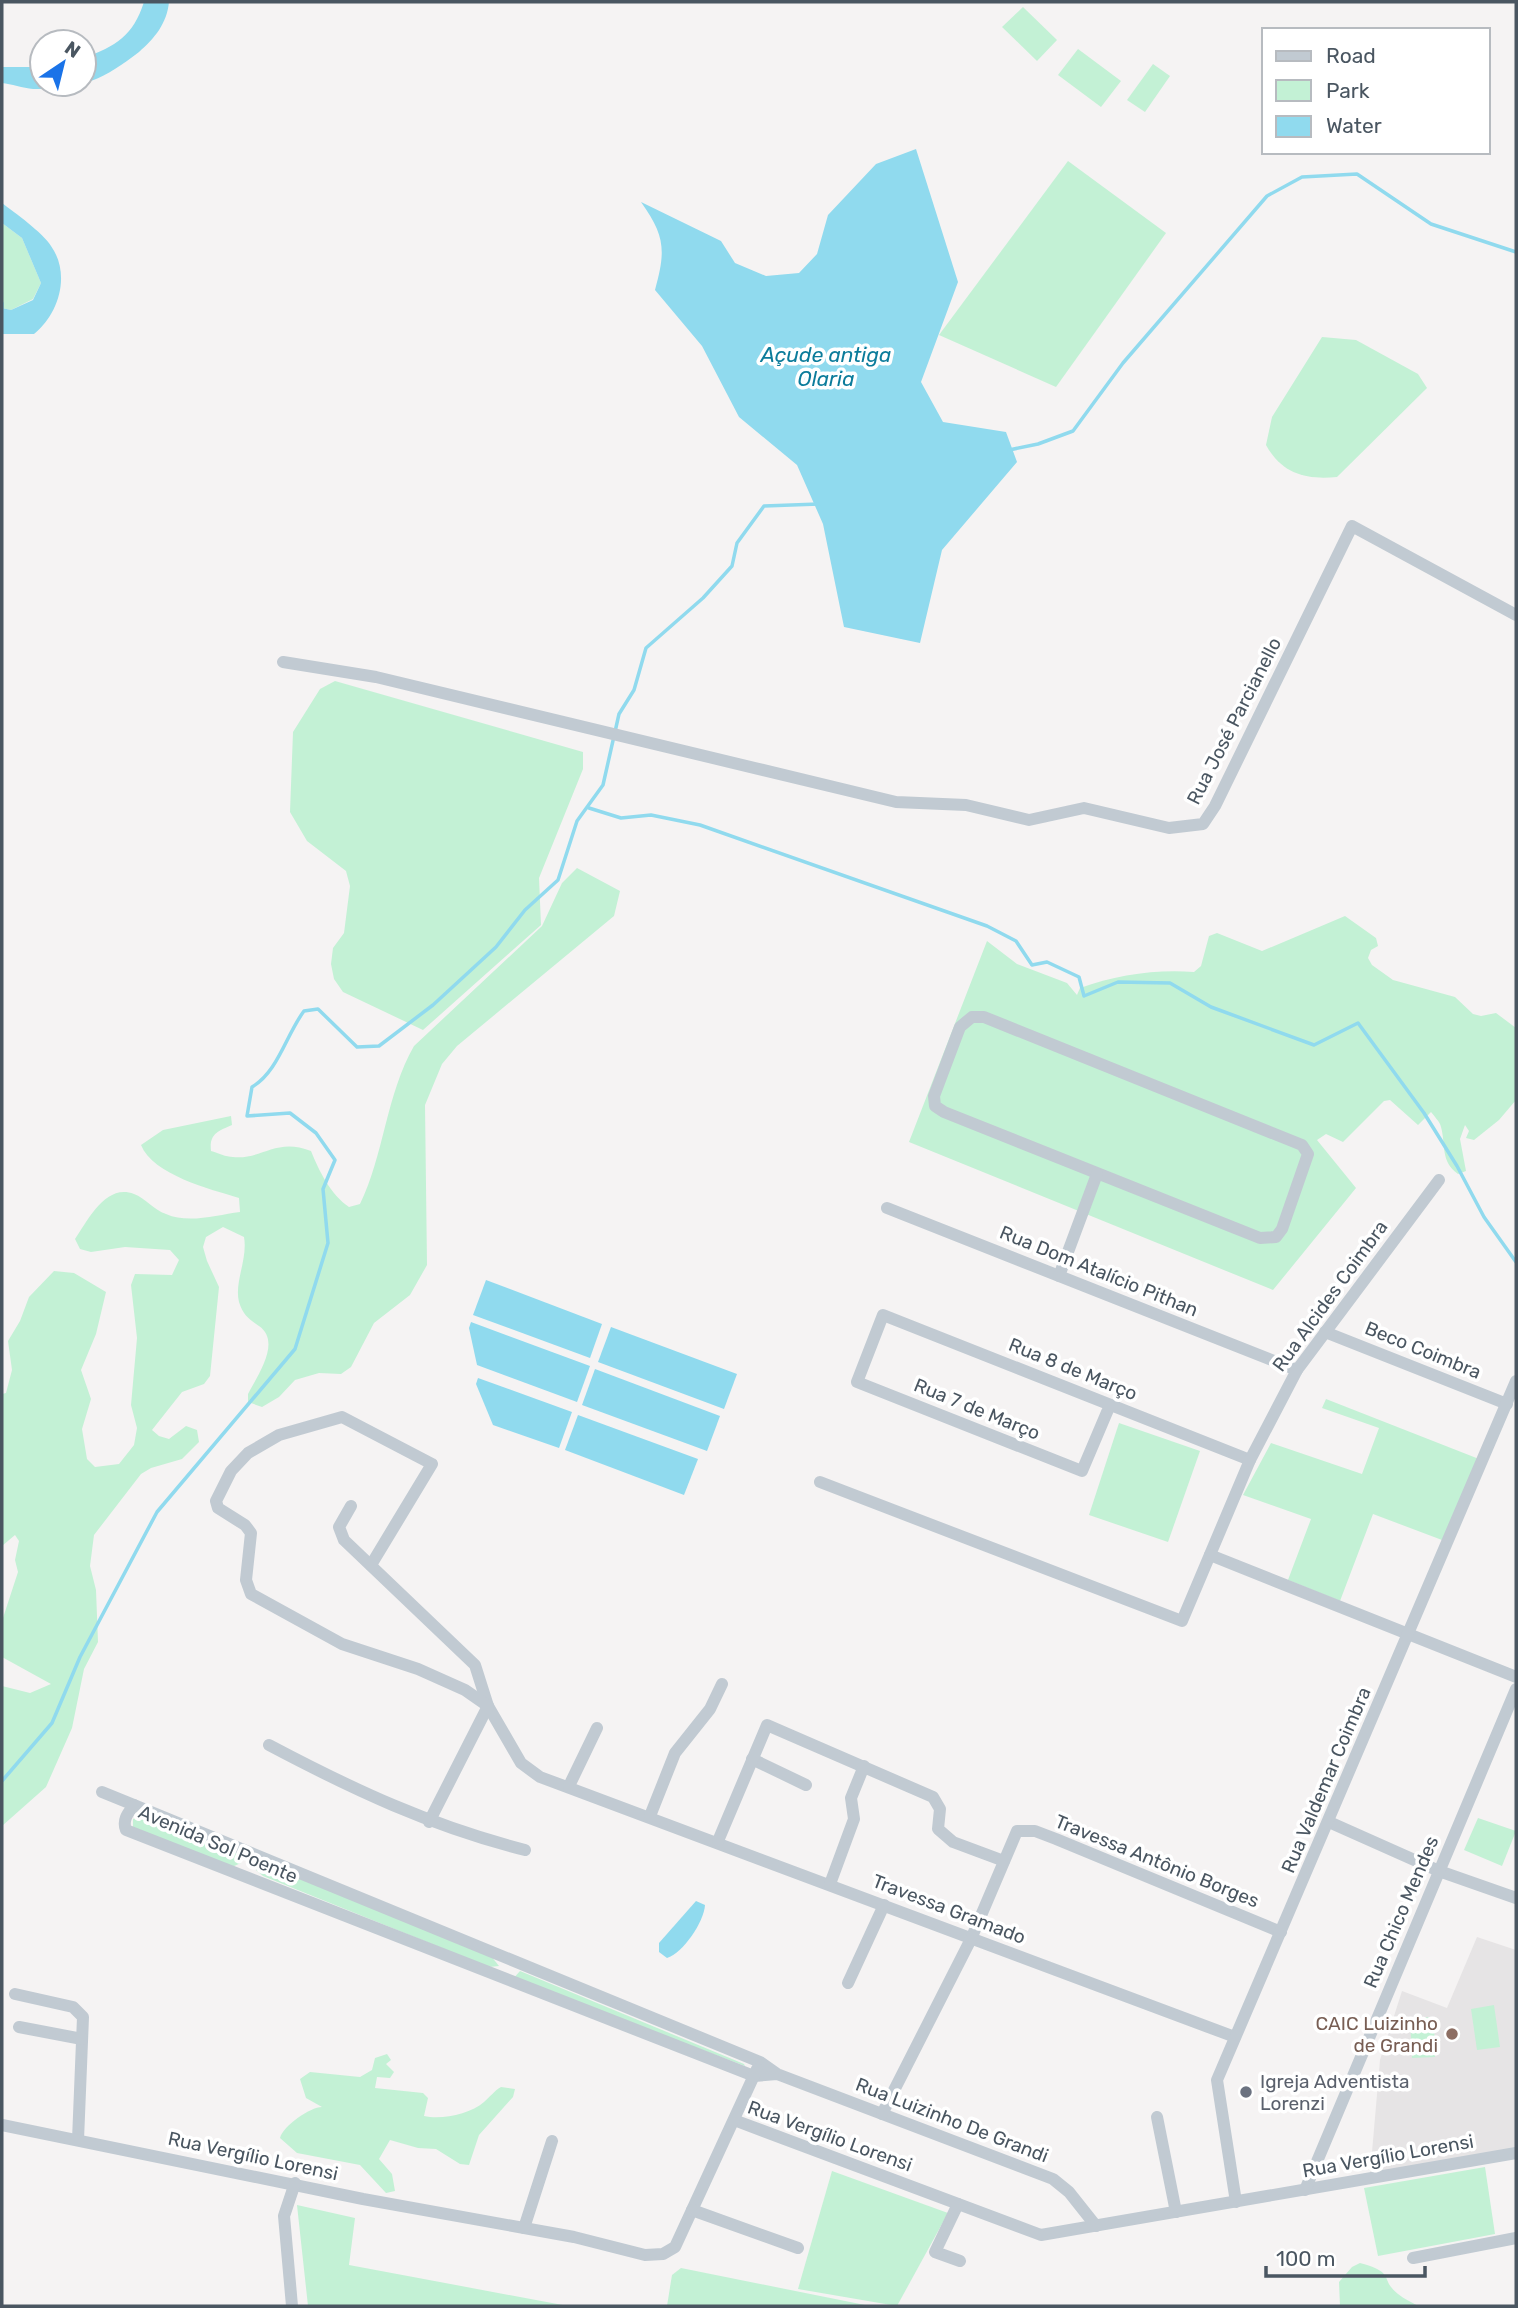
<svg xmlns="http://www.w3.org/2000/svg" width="1518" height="2308" font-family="Rubik,sans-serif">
  <rect width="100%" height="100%" fill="#f5f3f3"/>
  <path fill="#e6e4e5" d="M1477 1937 1516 1950V2148L1370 2175 1380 2060 1402 1991 1447 2008Z"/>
  <g fill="#c3f1d5">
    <path d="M1023 7 1057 40 1037 61 1002 27Z"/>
    <path d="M1078 49 1121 81 1101 107 1058 75Z"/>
    <path d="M1153 64 1170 76 1145 112 1127 100Z"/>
    <path d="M1068 161 1166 233 1056 387 939 335Z"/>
    <path d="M2 223 22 238 41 283 33 299 11 310 2 308Z"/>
    <path d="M1322 337 1356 340 1418 374 1427 388 1337 477C1306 480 1282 474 1266 445L1272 417Z"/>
    <path d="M335 681 583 752V769L539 878 541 925 423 1030 343 992 334 979 331 964 333 948 344 933 350 886 346 871 307 841 290 812 293 732 320 689Z"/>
    <path d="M577 868 620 891 614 916 457 1046 442 1064 425 1105 427 1265 410 1295 374 1323 351 1367 341 1374 319 1373 295 1380 279 1397 262 1407 248 1402V1394C257 1376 282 1342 259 1326 249 1319 243 1315 239 1302 234 1282 248 1259 244 1237L223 1227 206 1237 203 1247 207 1261 219 1287 210 1376 204 1384 182 1392 152 1430 159 1436 169 1439 186 1426 197 1430 199 1442 182 1459 151 1468 141 1474 94 1535 90 1566 96 1590 98 1642 84 1669 72 1728 46 1787 2 1826V1686L30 1693 51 1684 2 1657V1621L18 1572 15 1560 19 1541 15 1535 2 1546V1394L6 1393 12 1370 8 1341 20 1321 29 1297 54 1271 74 1273 106 1292 96 1334 81 1370 91 1399 82 1429 87 1459 95 1467 119 1464 134 1445 137 1428 131 1405 137 1338 131 1285 135 1274 172 1275 179 1260 170 1250 125 1247 91 1252 80 1249 75 1239C88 1220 106 1183 134 1194 145 1198 154 1210 166 1214 188 1224 217 1215 240 1212L239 1198C210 1189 153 1175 141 1145L163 1130 231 1116 232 1125C218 1131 209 1134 211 1151 218 1153 226 1157 233 1157 262 1160 276 1137 311 1151 319 1171 331 1195 349 1207L360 1204C384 1155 386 1095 414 1046L542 926 562 883Z"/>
    <path d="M1345 916 1376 938 1378 946 1371 950 1368 958 1372 965 1393 980 1455 997 1473 1014 1481 1016 1496 1013 1516 1028V1100L1499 1120 1474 1140 1466 1138 1469 1131 1465 1125 1460 1139 1466 1171 1458 1174C1440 1161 1446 1145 1441 1127 1440 1122 1434 1116 1431 1112L1418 1125 1390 1100 1384 1101 1343 1142 1326 1134 1317 1140 1356 1188 1273 1290 909 1142 987 941 1017 964 1067 983 1077 995 1080 988C1116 975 1156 969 1194 972L1201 966 1209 936 1217 933 1262 951Z"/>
    <path d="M1326 1399 1479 1459 1442 1540 1373 1514 1340 1601 1288 1580 1311 1519 1243 1495 1271 1443 1362 1474 1379 1428 1322 1408Z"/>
    <path d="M1119 1423 1200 1451 1168 1542 1089 1515Z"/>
    <path d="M146 1814 239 1852 241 1863 232 1867 133 1829V1819Z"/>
    <path d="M1478 1818 1516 1831 1502 1866 1464 1850Z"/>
    <path d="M260 1861 491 1956 499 1966 489 1967 263 1876 256 1870Z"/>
    <path d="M520 1971 744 2064 745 2066 513 1979Z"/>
    <path d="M1494 2005 1500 2047 1477 2050 1471 2009Z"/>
    <path d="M1434 2017 1435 2057 1412 2058 1410 2018Z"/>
    <path d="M387 2054 391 2060 386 2064 394 2072 390 2078 377 2077 375 2088 423 2093 428 2098 424 2116C442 2120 470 2114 484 2102 490 2097 494 2091 501 2087L515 2089 513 2097 479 2135 469 2165 460 2164 436 2149 418 2148 390 2140 379 2159 392 2174 395 2191 386 2193 360 2165 297 2153 280 2138C283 2126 310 2107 322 2107L306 2098 300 2079 310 2072 360 2077 372 2070 375 2058Z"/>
    <path d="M1485 2167 1495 2234 1378 2256 1364 2188Z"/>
    <path d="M832 2171 948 2213 897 2306 798 2289Z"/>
    <path d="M297 2205 355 2218 349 2265 568 2306H308Z"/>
    <path d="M1360 2263C1397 2273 1379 2279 1398 2294 1404 2299 1412 2302 1418 2306H1340L1339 2282 1352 2267Z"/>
    <path d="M681 2268 870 2306H667L672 2275Z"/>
  </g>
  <g fill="#90daee">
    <path d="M144 2H169C167 23 155 38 139 52 103 80 80 90 33 89 23 88 11 84 2 83V67H42V84H84V58C116 46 133 36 144 2Z"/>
    <path d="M916 149 958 282 921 382 943 422 1006 432 1017 462 942 550 920 643 844 627 823 524 797 465 739 417 702 346 655 290C666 250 665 236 641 202L721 241 735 263 766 276 799 273 817 254 828 215 876 164Z"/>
    <path d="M2 203C15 213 42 232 51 246 71 274 59 314 34 334H2V308L11 310 33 300 41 283 22 238 2 223Z"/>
    <path d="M486 1280 602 1324 590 1358 473 1315Z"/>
    <path d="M471 1322 590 1366 577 1402 477 1365 469 1328Z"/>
    <path d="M611 1327 737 1374 724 1409 598 1362Z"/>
    <path d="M595 1369 720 1416 707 1451 582 1405Z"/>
    <path d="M478 1378 572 1412 559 1448 493 1425 476 1384Z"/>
    <path d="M578 1415 698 1459 684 1495 565 1450Z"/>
    <path d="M696 1901 705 1905C704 1922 683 1953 667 1958L659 1952V1943Z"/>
  </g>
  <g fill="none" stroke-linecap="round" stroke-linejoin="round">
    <g stroke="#90daee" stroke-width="3.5">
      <path d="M2 303V311"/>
      <path d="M1009 450 1038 444 1073 431 1123 363 1267 196 1302 177 1357 174 1431 224 1516 252"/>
      <path d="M589 808 621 818 651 815 700 825 987 926 1016 941 1032 965 1047 962 1079 977 1084 996 1118 982 1170 983 1211 1007 1314 1045 1358 1023 1424 1113 1457 1166 1484 1217 1516 1262"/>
      <path d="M2 1781 52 1723 80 1657 157 1512 295 1349 328 1243 323 1189 335 1160 316 1133 290 1113 247 1116 252 1087C278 1072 286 1035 304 1011L318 1009 357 1047 379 1046 433 1005 496 947 525 910 558 880 577 821 603 785 619 714 634 690 646 648 703 598 732 566 737 543 764 506 819 504"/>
    </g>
    <g stroke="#c1cad2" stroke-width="12">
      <path d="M283 662 376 677 896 802 966 805 1029 820 1084 808 1169 828 1203 824 1215 806 1352 526 1516 615"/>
      <path d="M972 1017H984L1302 1145 1308 1154 1282 1229 1276 1237 1260 1238 944 1112 935 1106 934 1096 960 1027Z"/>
      <path d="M887 1208 1297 1370"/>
      <path d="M1059 1276 1097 1174"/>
      <path d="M1325 1332 1507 1404"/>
      <path d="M1110 1405 1082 1471 857 1382 883 1315 1250 1460"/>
      <path d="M820 1482 1182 1621 1250 1460 1297 1370 1439 1180"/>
      <path d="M351 1506 339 1527 344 1540 475 1665 488 1706 521 1763 540 1777 1235 2037"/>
      <path d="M1210 1555 1516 1677"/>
      <path d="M371 1565 432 1464 342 1417 279 1435 248 1453 231 1471 216 1501 218 1508 245 1525 251 1533 246 1580 251 1594 342 1644 418 1669 465 1690 488 1706 429 1822"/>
      <path d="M269 1745C354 1790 431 1826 525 1850"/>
      <path d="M752 1759 806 1785"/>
      <path d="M569 1786 597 1728"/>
      <path d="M102 1792 134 1805"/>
      <path d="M650 1816 675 1753 710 1709 722 1684"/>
      <path d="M1329 1822 1439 1871 1516 1898"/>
      <path d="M718 1841 767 1725 933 1797 940 1809 938 1829 953 1842 1004 1861"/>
      <path d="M830 1884 854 1819 851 1798 864 1766"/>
      <path d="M848 1983 884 1905"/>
      <path d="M15 1994 73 2007 83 2017 78 2140"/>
      <path d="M19 2027 82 2039"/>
      <path d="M777 2074 754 2076 126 1830C122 1820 128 1813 134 1805L760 2062 777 2074 1053 2179 1069 2192 1096 2226"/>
      <path d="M882 2114 971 1939 1017 1831H1035L1056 1839 1281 1932"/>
      <path d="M1157 2117 1176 2212"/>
      <path d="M734 2120 1041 2235 1516 2153"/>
      <path d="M2 2125 363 2199 574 2237 645 2255 663 2254 675 2247 757 2069"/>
      <path d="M1305 2190 1516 1689"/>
      <path d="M1236 2202 1217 2080 1516 1381"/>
      <path d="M958 2204 935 2252 960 2261"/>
      <path d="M692 2210 798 2248"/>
      <path d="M524 2228 552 2141"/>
      <path d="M1413 2258 1516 2238"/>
      <path d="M292 2306 284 2216 295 2183"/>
    </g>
  </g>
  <circle fill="#8d6e63" stroke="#fff" stroke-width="2.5" cx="1452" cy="2034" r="7"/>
  <circle fill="#6b7280" stroke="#fff" stroke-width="2.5" cx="1246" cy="2092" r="7"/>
  <g text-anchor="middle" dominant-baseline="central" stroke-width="7" stroke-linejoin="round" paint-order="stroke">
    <g font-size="19" fill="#4a5661" stroke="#fff">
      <text transform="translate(1234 721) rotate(-63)">Rua José Parcianello</text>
      <text transform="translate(1099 1271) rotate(22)">Rua Dom Atalício Pithan</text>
      <text transform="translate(1330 1296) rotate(-54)">Rua Alcides Coimbra</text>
      <text transform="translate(1423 1350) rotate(22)">Beco Coimbra</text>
      <text transform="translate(1073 1369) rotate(22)">Rua 8 de Março</text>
      <text transform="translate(977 1409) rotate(22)">Rua 7 de Março</text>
      <text transform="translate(1326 1780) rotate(-67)">Rua Valdemar Coimbra</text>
      <text transform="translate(218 1844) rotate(23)">Avenida Sol Poente</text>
      <text transform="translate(1157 1861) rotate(22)">Travessa Antônio Borges</text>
      <text transform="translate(949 1909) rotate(21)">Travessa Gramado</text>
      <text transform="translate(1401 1912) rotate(-67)">Rua Chico Mendes</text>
      <text transform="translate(952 2120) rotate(21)">Rua Luizinho De Grandi</text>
      <text transform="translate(830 2136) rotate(20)">Rua Vergílio Lorensi</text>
      <text transform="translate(253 2156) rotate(12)">Rua Vergílio Lorensi</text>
      <text transform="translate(1388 2156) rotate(-10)">Rua Vergílio Lorensi</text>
    </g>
    <g font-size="19" fill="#785e54" stroke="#fff" text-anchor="end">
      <text x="1438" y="2023">CAIC Luizinho<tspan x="1438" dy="22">de Grandi</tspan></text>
    </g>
    <g font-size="19" fill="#5b616d" stroke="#fff" text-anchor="start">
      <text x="1260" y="2081">Igreja Adventista<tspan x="1260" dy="22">Lorenzi</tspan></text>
    </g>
    <g font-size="21" font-style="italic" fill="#0c7c9b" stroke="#fff">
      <text x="826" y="354">Açude antiga<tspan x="826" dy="24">Olaria</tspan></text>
    </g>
  </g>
  <rect width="1518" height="2308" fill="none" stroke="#4a5661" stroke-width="7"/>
  <rect x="1262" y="28" width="228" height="126" fill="#ffffff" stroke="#b7bbc0" stroke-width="2"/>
  <rect x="1276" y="51" width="35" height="10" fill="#c1cad2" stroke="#b7bbc0" stroke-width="2"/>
  <text x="1326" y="63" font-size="21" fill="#4a5661">Road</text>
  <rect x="1276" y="80" width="35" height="21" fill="#c3f1d5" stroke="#b7bbc0" stroke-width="2"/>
  <text x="1326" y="98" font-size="21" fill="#4a5661">Park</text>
  <rect x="1276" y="116" width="35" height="21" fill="#90daee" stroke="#b7bbc0" stroke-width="2"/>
  <text x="1326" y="133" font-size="21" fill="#4a5661">Water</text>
  <g transform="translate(63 63) rotate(35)"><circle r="33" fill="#ffffff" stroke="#b7bbc0" stroke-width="2"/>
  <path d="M0-5L12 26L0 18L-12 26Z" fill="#1a73e8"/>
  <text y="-10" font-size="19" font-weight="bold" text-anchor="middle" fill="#4a5661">N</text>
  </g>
  <path d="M1266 2266v10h159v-10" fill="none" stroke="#4a5661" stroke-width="3.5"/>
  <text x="1276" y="2266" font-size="21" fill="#4a5661" stroke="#ffffff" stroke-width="5" paint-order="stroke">100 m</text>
</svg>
